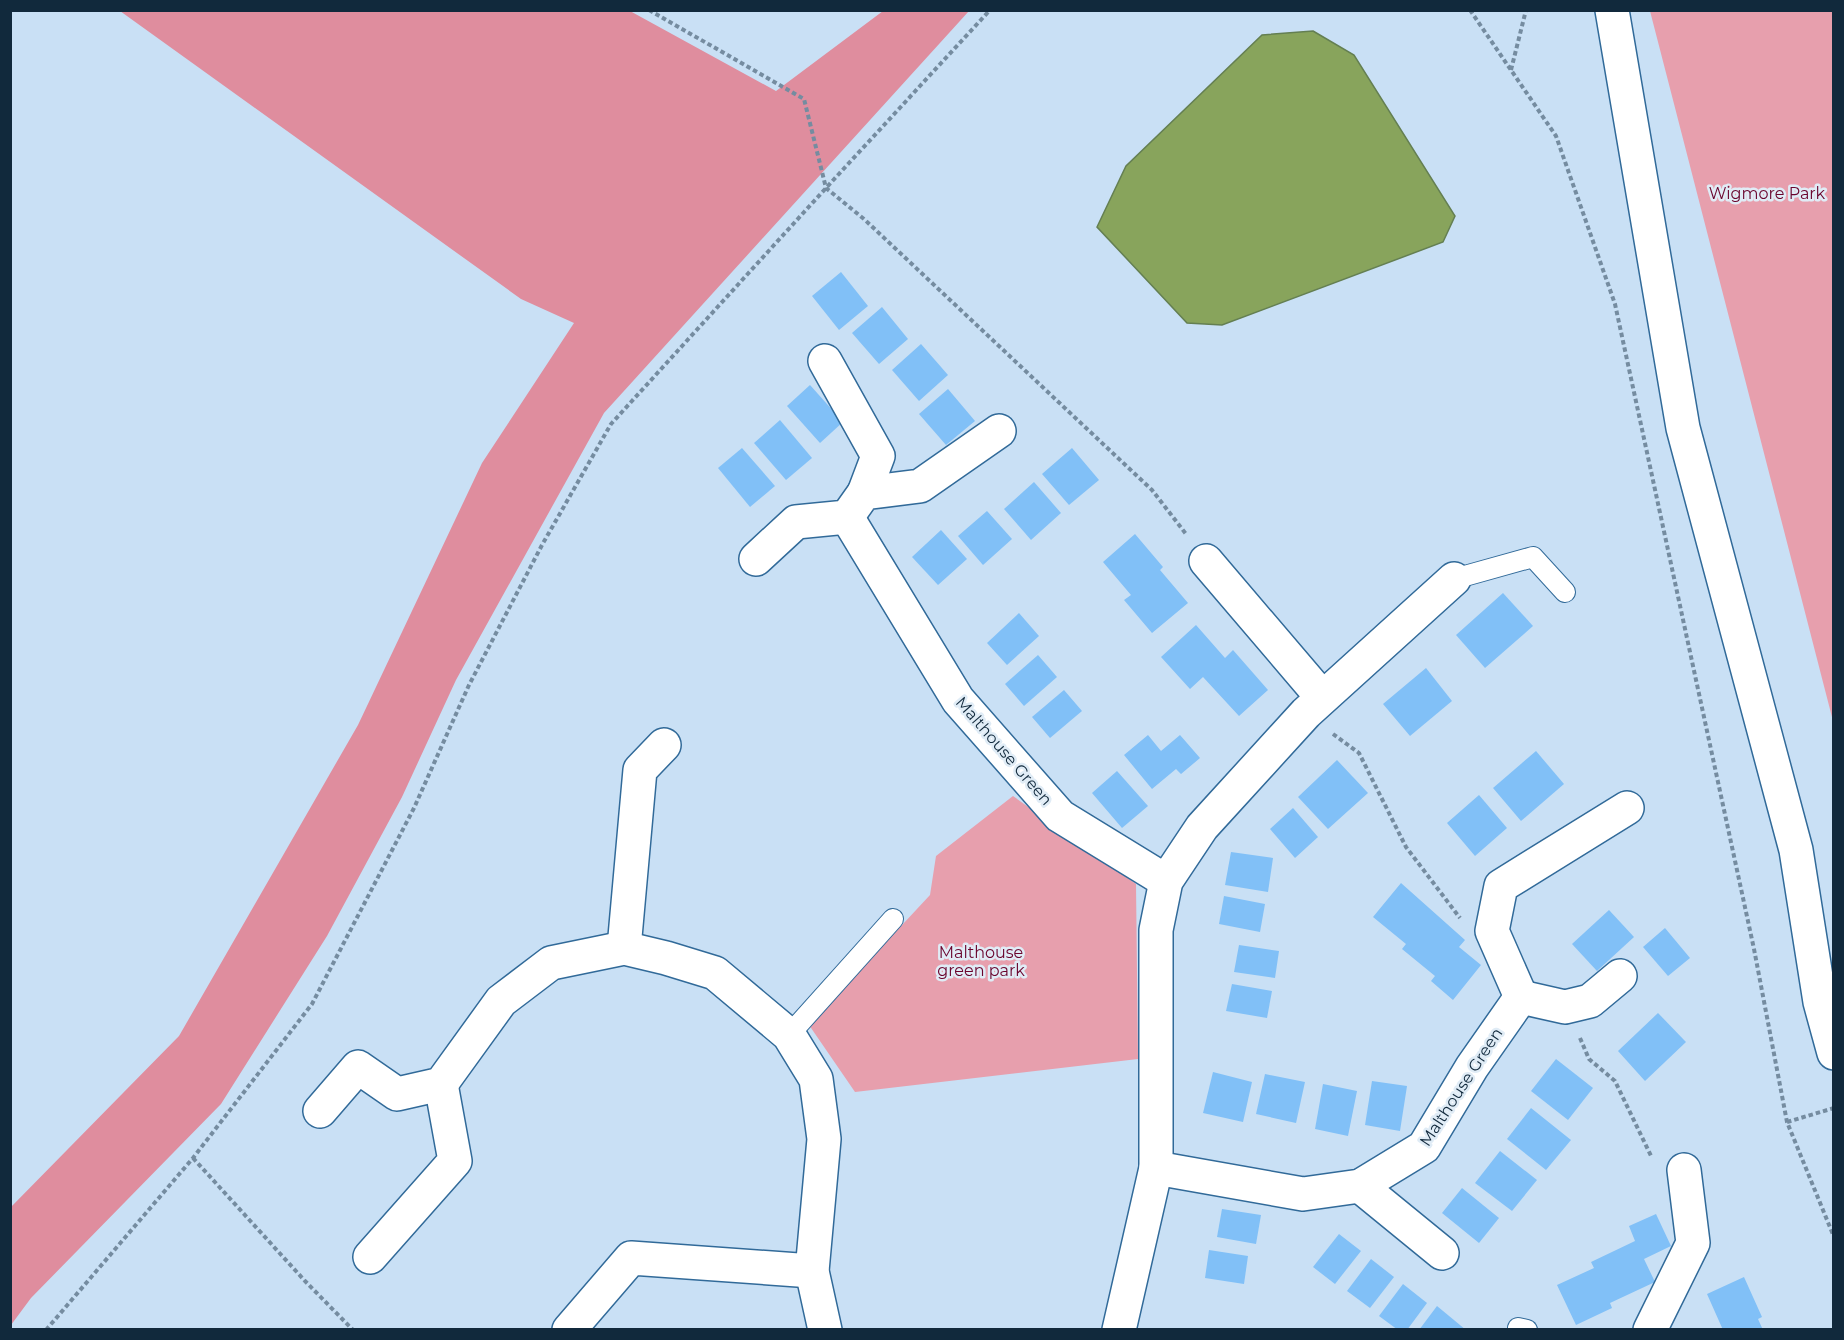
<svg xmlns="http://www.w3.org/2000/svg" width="1844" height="1340" font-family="Montserrat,sans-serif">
  <rect width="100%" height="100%" fill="#c9e0f5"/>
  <g fill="#e79fad">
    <path d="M1650 11H1833V721L1673 100Z"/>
    <path d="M1013 796 1136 884 1138 1059 855 1092 809 1025 930 895 936 856Z"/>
  </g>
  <path fill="#df8d9e" d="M120 11H630L776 91 883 11H969L604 413 456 680 402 797 327 936 221 1104 31 1298 11 1325V1207L179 1036 358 725 482 463 574 323 521 299Z"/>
  <path fill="#88a45c" stroke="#647f52" stroke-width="1.5" d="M1313 31 1354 55 1455 216 1443 242 1222 325 1187 323 1097 227 1126 166 1262 35Z"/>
  <g fill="#81c0f7">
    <path d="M841 272 868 306 839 330 812 296Z"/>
    <path d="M882 307 908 339 879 364 852 333Z"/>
    <path d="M921 344 948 375 919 401 892 370Z"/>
    <path d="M810 385 843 422 820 443 787 406Z"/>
    <path d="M948 389 975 421 946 445 919 414Z"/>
    <path d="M780 420 812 458 786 480 754 443Z"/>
    <path d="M742 448 775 486 750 507 718 468Z"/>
    <path d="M1072 448 1099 480 1069 505 1042 474Z"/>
    <path d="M1034 482 1061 513 1031 540 1004 509Z"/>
    <path d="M987 511 1012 539 983 565 958 536Z"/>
    <path d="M941 530 967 559 938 585 912 557Z"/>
    <path d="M1135 534 1163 567 1160 570 1188 603 1152 633 1124 600 1131 595 1103 562Z"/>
    <path d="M1503 593 1533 626 1485 668 1456 635Z"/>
    <path d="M1019 613 1039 636 1007 665 987 643Z"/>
    <path d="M1196 625 1225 658 1233 650 1268 690 1239 716 1203 677 1190 689 1161 657Z"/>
    <path d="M1038 655 1057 677 1024 706 1005 684Z"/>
    <path d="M1426 668 1452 701 1410 736 1383 704Z"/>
    <path d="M1064 690 1082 711 1050 738 1032 717Z"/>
    <path d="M1148 735 1161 751 1180 735 1200 758 1181 774 1176 769 1152 789 1124 755Z"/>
    <path d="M1536 751 1564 784 1521 821 1493 788Z"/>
    <path d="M1337 760 1368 793 1328 829 1298 797Z"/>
    <path d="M1117 771 1148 806 1122 828 1092 793Z"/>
    <path d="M1479 795 1507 828 1475 856 1447 823Z"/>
    <path d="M1293 808 1318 837 1295 858 1270 829Z"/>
    <path d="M1231 852 1273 858 1268 892 1225 885Z"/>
    <path d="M1401 883 1465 940 1459 947 1481 965 1453 1000 1431 981 1435 976 1402 949 1406 944 1373 917Z"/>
    <path d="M1224 896 1265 904 1260 932 1219 924Z"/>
    <path d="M1609 910 1634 937 1597 971 1572 944Z"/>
    <path d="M1665 928 1690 958 1668 976 1643 947Z"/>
    <path d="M1239 945 1279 951 1275 978 1234 972Z"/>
    <path d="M1232 984 1272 991 1267 1018 1226 1011Z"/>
    <path d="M1658 1013 1686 1042 1645 1081 1618 1051Z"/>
    <path d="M1556 1059 1593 1088 1568 1120 1531 1091Z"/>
    <path d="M1213 1072 1252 1082 1243 1122 1203 1113Z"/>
    <path d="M1265 1074 1305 1082 1296 1123 1256 1114Z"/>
    <path d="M1372 1081 1407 1086 1400 1131 1365 1125Z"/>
    <path d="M1323 1084 1357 1091 1348 1136 1315 1129Z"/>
    <path d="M1531 1108 1571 1140 1546 1170 1507 1139Z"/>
    <path d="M1500 1151 1537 1180 1512 1211 1475 1183Z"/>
    <path d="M1462 1188 1499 1218 1479 1243 1442 1213Z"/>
    <path d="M1222 1209 1261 1215 1256 1244 1217 1237Z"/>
    <path d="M1656 1214 1671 1246 1644 1259 1655 1282 1610 1303 1612 1308 1576 1325 1557 1285 1594 1268 1591 1262 1635 1241 1629 1226Z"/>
    <path d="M1339 1234 1361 1251 1335 1284 1313 1267Z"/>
    <path d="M1209 1250 1248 1256 1244 1284 1205 1278Z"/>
    <path d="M1371 1259 1394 1277 1370 1308 1347 1291Z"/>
    <path d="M1744 1277 1762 1317 1758 1319 1763 1330H1723L1707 1294Z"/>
    <path d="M1403 1284 1427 1303 1407 1330H1398L1379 1316Z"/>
    <path d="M1437 1306 1466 1330H1419Z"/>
  </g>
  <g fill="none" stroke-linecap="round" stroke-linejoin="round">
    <defs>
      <g id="service">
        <path d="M1454 579 1533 557 1565 592"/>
        <path d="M789 1035 893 919"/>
        <path d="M1518 1328 1527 1330"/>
      </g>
      <g id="minor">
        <path d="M825 361 878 456 864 493"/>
        <path d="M847 517 958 700 1060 816 1166 881"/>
        <path d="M756 559 796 522 847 517 864 493 920 486 999 431"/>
        <path d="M1206 561 1322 697"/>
        <path d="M624 948 640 770 664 745"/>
        <path d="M1521 997 1565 1007 1590 1001 1620 976"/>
        <path d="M320 1111 358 1067 397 1094 441 1084 501 1001 551 963 624 948 666 958 715 973 789 1035 816 1079 824 1139 812 1271 825 1330"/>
        <path d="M1156 1168V930L1166 881 1202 827 1306 713 1454 579"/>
        <path d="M1360 1186 1442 1253"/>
        <path d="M370 1257 455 1161 441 1084"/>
        <path d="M569 1330 631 1258 812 1271"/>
        <path d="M1119 1330 1156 1168 1303 1194 1360 1186 1424 1147 1472 1067 1521 997 1492 931 1501 886 1627 808"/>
        <path d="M1650 1330 1693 1243 1684 1170"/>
      </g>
      <path id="tertiary" d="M1612 10 1683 428 1796 850 1820 1002 1834 1053"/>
    </defs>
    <use href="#service" stroke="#316a99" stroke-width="22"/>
    <use href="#minor" stroke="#316a99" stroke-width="36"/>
    <use href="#tertiary" stroke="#316a99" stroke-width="36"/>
    <g stroke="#758ca0" stroke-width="4" stroke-dasharray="4.5 3" stroke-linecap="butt">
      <path d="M649 10 804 99 826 188 864 219 1152 490 1186 534"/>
      <path d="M1470 10 1556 136 1615 304 1754 949 1787 1122 1834 1237"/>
      <path d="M1511 70 1526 10"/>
      <path d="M1333 734 1359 753 1406 847 1460 918"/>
      <path d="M1580 1038 1589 1059 1615 1081 1652 1158"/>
      <path d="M1787 1122 1834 1108"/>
      <path d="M193 1158 305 1281 353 1330"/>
      <path d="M46 1330 193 1158 312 1004 414 808 469 685 542 545 611 424 826 188 990 10"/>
    </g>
    <use href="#service" stroke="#fff" stroke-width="20"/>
    <use href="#minor" stroke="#fff" stroke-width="33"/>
    <use href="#tertiary" stroke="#fff" stroke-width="33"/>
  </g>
  <g text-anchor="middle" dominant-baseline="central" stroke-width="5" stroke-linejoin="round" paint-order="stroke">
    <g font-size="16" fill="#6a042d" stroke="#e0ecf6">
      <text x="1767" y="193">Wigmore Park</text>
      <text x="981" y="952">Malthouse<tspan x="981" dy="18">green park</tspan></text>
    </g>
    <g font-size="16" fill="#11293c" stroke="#e0ecf6">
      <text transform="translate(1004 751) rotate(49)">Malthouse Green</text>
      <text transform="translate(1461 1087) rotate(-57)">Malthouse Green</text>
    </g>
  </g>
  <rect width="1844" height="1340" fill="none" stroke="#11293c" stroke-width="24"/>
</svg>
